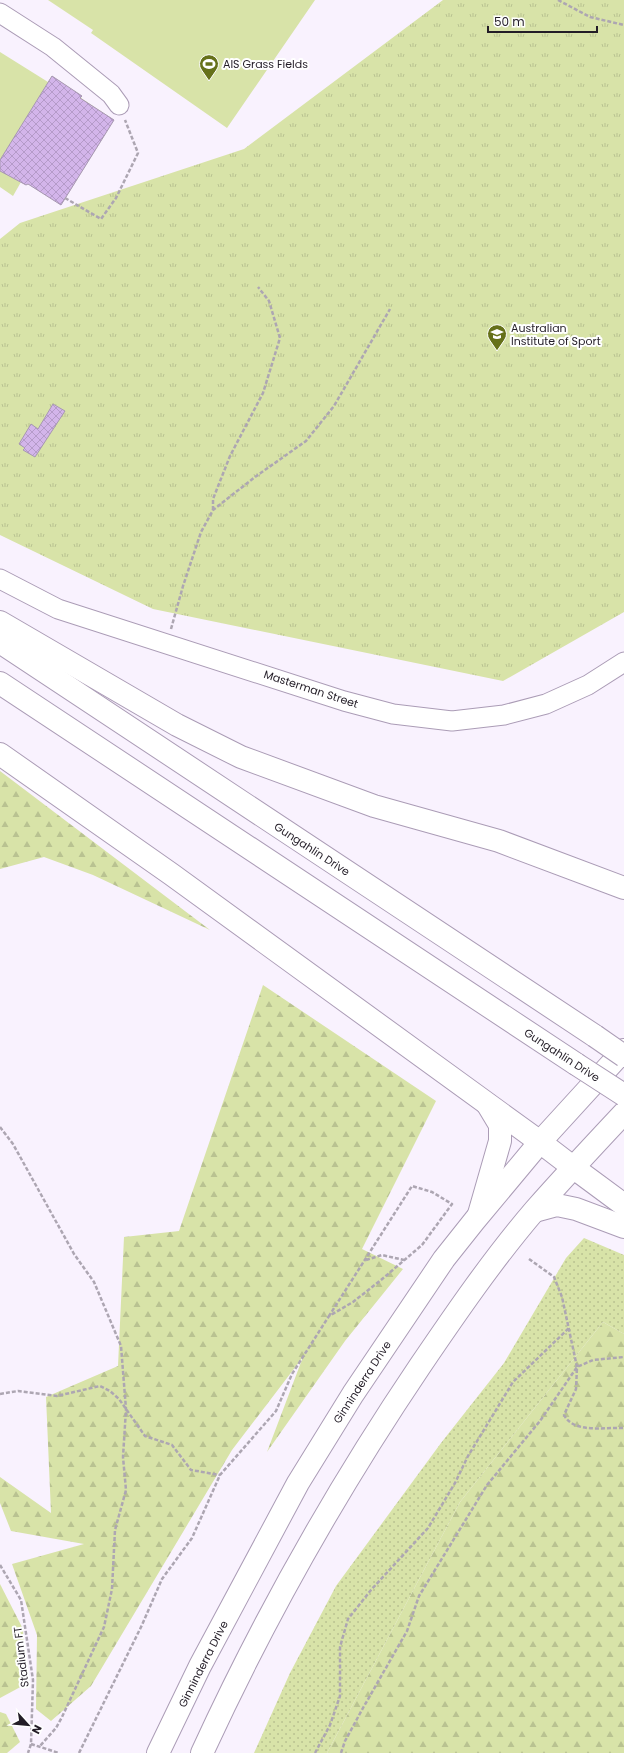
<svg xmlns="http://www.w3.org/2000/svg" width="624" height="1753" font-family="Poppins,sans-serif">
  <defs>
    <pattern id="grass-tufts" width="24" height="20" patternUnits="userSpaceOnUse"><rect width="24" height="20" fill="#d8e3a8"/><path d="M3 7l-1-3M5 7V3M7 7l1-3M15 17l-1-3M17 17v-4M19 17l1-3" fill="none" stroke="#b9c291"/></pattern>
    <pattern id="forest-firs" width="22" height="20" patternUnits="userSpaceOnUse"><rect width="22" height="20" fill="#d8e3a8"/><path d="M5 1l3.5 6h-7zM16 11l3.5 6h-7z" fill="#b9c291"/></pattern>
    <pattern id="park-dots" width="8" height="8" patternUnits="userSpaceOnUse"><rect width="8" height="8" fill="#d8e3a8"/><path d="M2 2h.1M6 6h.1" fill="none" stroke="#b9c291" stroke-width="1.8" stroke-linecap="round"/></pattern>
    <pattern id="building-cross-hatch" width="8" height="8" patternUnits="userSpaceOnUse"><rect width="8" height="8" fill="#d3b5ea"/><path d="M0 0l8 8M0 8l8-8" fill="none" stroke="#b59bc9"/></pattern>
  </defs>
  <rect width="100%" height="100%" fill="#f9f2fe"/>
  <path fill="url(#grass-tufts)" d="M443 0H624V612L503 681 153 609 0 535V239L20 223 244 149Z"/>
  <g fill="url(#forest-firs)">
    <path d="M0 771 210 930 93 875 44 857 0 869Z"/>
    <path d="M263 985 436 1101 362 1249 403 1269 345 1341 267 1452 303 1357 232 1450 91 1686 51 1721 36 1709 37 1635 12 1564 84 1544 11 1531 0 1503V1477L51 1513 46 1397 118 1366 124 1237 179 1231Z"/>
    <path d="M603 1322 624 1334V1753H327L460 1502Z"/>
    <path d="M0 1584 23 1629 26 1684 0 1698Z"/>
    <path d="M0 1712 6 1714 20 1742 7 1753H0Z"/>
  </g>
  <path fill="url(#park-dots)" d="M584 1238 624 1255V1334L603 1322 460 1502 327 1753H254L290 1673 336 1586 441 1443 504 1363 566 1258Z"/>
  <g fill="#d8e3a8">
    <path d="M48 0H315L227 128 91 33 93 30Z"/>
    <path d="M0 52 48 82 52 76 82 96 81 98 114 120 61 205 28 184 26 185 21 182 13 196 0 187Z"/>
  </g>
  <g fill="url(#building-cross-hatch)" stroke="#a798b2">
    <path d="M52 76 82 96 80 98 114 120 61 205 28 184 26 185 0 171V160Z"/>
    <path d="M53 404 65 411 35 457 23 450 25 448 19 444 31 424 38 429Z"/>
  </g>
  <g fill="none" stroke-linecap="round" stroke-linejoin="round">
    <defs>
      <g id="minor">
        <path d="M0 13 53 47 111 94 119 105"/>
        <path d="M0 579 58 609 344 701 393 714 452 721 504 715 546 704 588 685 624 662"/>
      </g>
      <g id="major">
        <path d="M540 1142 574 1168"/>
        <path d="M158 1753 200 1666 298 1483 353 1394 444 1259 475 1220 540 1142 624 1050"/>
        <path d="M202 1753C264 1618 337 1489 420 1366 456 1313 493 1259 535 1210 564 1177 594 1145 624 1113"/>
      </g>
      <g id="highway">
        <path d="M0 622 177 725 241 757 374 806 499 841 624 888"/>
        <path d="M0 642 595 1036"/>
        <path d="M0 683 576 1064"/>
        <path d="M0 754 171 874 540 1142"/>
        <path d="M574 1168 624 1205"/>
        <path d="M535 1211 557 1205 576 1209 624 1227"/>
        <path d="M479 1214 500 1141V1125L488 1105"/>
      </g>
    </defs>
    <use href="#minor" stroke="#ab9cb6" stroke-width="21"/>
    <use href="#major" stroke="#ab9cb6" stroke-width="24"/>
    <use href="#highway" stroke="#ab9cb6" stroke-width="24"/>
    <g stroke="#ada6b2" stroke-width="2.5" stroke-dasharray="4 2" stroke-linecap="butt">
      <path d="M558 0 590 17 624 25"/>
      <path d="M65 198 101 219 116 198 138 153 125 120"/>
      <path d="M213 510V499L230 456 263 393 280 338 269 301 258 287"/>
      <path d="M171 629 183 586 201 532 213 510 255 477 306 441 334 406 390 309"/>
      <path d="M0 1127 13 1144 74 1254 94 1282 121 1346 126 1409 123 1457 126 1490 115 1530 112 1589 104 1627 62 1717 56 1728 40 1746"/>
      <path d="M529 1259 554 1277 562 1297 577 1367 576 1389 564 1415C574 1434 605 1427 624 1428"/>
      <path d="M366 1260 382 1255 404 1260"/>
      <path d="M0 1394 18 1391 57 1396 100 1386 110 1391 119 1399 145 1436 172 1445 191 1470 220 1475"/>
      <path d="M0 1565 21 1600 33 1680 31 1744 28 1753"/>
      <path d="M31 1744 59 1753"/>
      <path d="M79 1753 142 1625 162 1579 192 1538 220 1475 276 1411 292 1374 329 1316 353 1302 381 1280 422 1245 452 1204 432 1192 412 1186 329 1316"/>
      <path d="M315 1753 330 1725 340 1696V1647L348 1619 371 1590 428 1528 455 1483 468 1456 513 1382 569 1328"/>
      <path d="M341 1753 345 1741 363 1708 407 1631 419 1596 487 1485 540 1421 577 1367 593 1360 624 1357"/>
    </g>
    <use href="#minor" stroke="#fff" stroke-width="19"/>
    <use href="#major" stroke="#fff" stroke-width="22"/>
    <use href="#highway" stroke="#fff" stroke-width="22"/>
    <defs>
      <g id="highway-bridge">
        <path d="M595 1036 624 1056"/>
        <path d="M576 1064 624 1095"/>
      </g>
    </defs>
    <use href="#highway-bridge" stroke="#ab9cb6" stroke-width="24" stroke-linecap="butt"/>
    <use href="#highway-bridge" stroke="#fff" stroke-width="22"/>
  </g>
  <defs>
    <symbol id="stadium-pin" viewBox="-11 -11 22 30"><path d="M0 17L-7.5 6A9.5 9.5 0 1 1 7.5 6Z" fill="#66711a" stroke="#fff"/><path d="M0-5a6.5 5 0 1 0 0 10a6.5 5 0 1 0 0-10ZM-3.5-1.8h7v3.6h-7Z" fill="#fff"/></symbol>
    <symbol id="university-pin" viewBox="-11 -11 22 30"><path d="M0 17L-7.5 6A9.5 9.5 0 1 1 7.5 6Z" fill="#66711a" stroke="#fff"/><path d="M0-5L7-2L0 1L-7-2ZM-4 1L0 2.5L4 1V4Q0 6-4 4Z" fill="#fff"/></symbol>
  </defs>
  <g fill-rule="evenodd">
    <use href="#stadium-pin" x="198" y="53" width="22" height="30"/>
    <use href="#university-pin" x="486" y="323" width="22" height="30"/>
  </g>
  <g text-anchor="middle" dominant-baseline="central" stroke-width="4" stroke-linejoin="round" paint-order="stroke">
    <g font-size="11" fill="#231d27" stroke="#fff" text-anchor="start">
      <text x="223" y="64">AIS Grass Fields</text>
      <text x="511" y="328">Australian<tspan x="511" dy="13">Institute of Sport</tspan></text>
    </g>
    <g font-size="11" fill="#231d27" stroke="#fff">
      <text transform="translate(311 689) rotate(18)">Masterman Street</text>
      <text transform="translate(312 849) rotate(33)">Gungahlin Drive</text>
      <text transform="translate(562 1055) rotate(33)">Gungahlin Drive</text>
      <text transform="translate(362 1382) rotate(-57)">Ginninderra Drive</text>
      <text transform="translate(21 1657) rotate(-97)">Stadium FT</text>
      <text transform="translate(203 1664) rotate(-63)">Ginninderra Drive</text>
    </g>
  </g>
  <g transform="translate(28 1725) rotate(117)" stroke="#ffffff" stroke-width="3" paint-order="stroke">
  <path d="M0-3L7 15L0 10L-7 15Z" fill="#231d27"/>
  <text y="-6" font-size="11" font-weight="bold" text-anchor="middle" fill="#231d27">N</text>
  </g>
  <path d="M488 26v6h109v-6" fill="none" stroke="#231d27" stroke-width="2"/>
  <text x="494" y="26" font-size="12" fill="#231d27" stroke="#ffffff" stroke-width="3" paint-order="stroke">50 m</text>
</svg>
